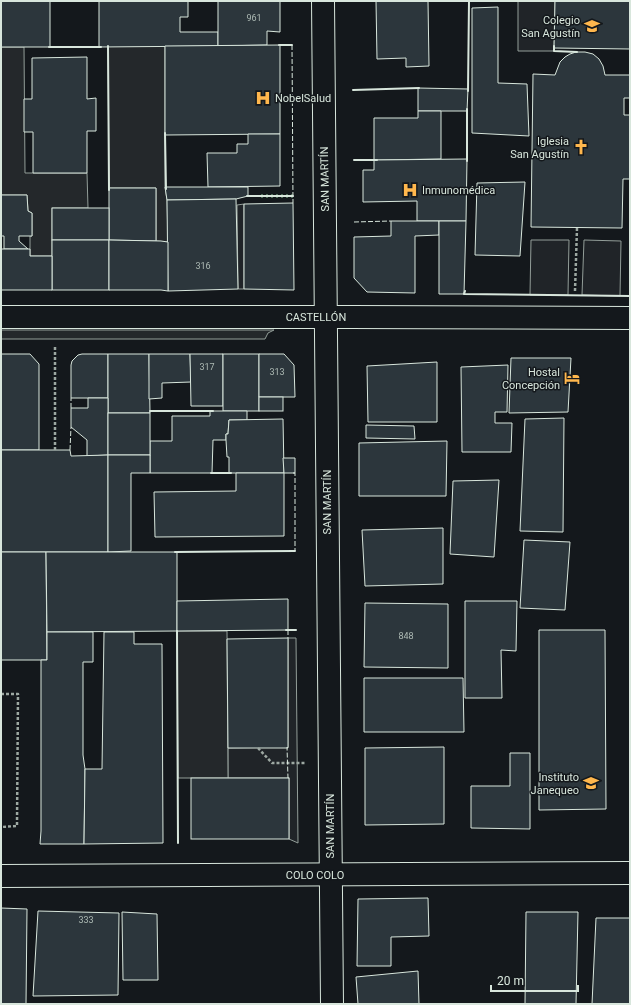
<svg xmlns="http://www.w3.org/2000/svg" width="631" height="1005" font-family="Roboto,sans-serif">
  <rect width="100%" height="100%" fill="#14181c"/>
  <g fill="#202428" stroke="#939e99">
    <path d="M518 1H555L554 51H518Z"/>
    <path d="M244 204V289H238L237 205Z"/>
    <path d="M531 240H569L568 295H530Z"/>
    <path d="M584 240 621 241 620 296 582 295Z"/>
    <path d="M288 638H296L298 843 289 839V778H228V748L288 747Z"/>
  </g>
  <g fill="#24282b" stroke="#939e99">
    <path d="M108 46H165V187L167 200 168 242 156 241V188H109Z"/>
    <path d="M1 47H24L25 173H87L88 208H52V256H30V236H32V213L28 211 27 195H1Z"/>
    <path d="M1 330H274L268 333 265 339H1Z"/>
    <path d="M177 631H227L228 778H178Z"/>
  </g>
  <g fill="#2c363c" stroke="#d8e6dc">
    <rect x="1" y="1" width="49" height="46"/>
    <path d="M99 1H188V17H180V32H218V46L99 47Z"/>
    <path d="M218 1H280V32L267 31V45L218 46Z"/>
    <path d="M376 1H428L429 66 406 67V58L377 59Z"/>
    <path d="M555 1H630V49L554 48Z"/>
    <path d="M498 7V83L527 84 529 136 472 133V8Z"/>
    <path d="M280 45V134L165 135V46Z"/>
    <path d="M576 52H585L593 54 599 59 603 66 605 75H630V98H624V115H630V179H623L622 228 531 227 533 74 555 75 560 62 565 57 570 54Z"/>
    <path d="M87 57V99L96 98V131H87V173H33V132H24V99H32V58Z"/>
    <path d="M418 88 468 89 467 111H418Z"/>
    <path d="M418 111H441V159L374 160V118H418Z"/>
    <path d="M248 134H280V186L208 187 207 153H237V144H248Z"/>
    <path d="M467 159 466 221H417V201L363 202V170H374V160Z"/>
    <path d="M525 182 520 256 475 255 477 183Z"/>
    <path d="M165 187H248V196L236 199 167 200Z"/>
    <path d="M109 188H156V241L109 240Z"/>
    <path d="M1 195H27L28 211 32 213V236H19V241L28 249H4V236H1Z"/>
    <path d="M236 199 238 289 168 291 167 200Z"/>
    <path d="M293 203 294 290 244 289V204Z"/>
    <rect x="52" y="208" width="57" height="32"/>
    <path d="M391 221H439V235L415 236V293L367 292 354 278V237L391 236Z"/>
    <path d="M439 221H466L464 294H439Z"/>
    <rect x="52" y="240" width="57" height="50"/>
    <path d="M109 240 161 241 168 242V291L161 290H109Z"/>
    <path d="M1 249H30V256H52V290H1Z"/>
    <path d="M1 354H30L39 364V450H1Z"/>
    <path d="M82 354H108V398H71V365L72 361 78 355Z"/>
    <path d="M108 354H149L150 413H108Z"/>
    <path d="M149 354H190L191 382 162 383V398L149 399Z"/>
    <path d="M190 354H223V406H191Z"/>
    <rect x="223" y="354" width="36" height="57"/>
    <path d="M259 354H284L294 365 295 397H259Z"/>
    <path d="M511 358H571L568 412 509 413Z"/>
    <path d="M437 362V422H368L367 366Z"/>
    <path d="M508 365 507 412H495V423H512L511 452H462L461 367Z"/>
    <rect x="259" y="397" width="24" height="14"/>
    <path d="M88 398H108V455L87 456V440L71 427V408H88Z"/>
    <path d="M210 411H247V420H229L228 434H226V440H213L212 473H150V441H172V416H210Z"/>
    <rect x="108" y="413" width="42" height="42"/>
    <path d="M564 418 563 532 520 531 525 419Z"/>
    <path d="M283 419 284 473H229V457H227L226 440V434H228L229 420Z"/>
    <path d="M366 425 414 426 415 439 366 438Z"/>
    <path d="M447 441 446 496H359V443Z"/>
    <path d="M1 450H70L71 456 108 455V552H1Z"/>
    <path d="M108 455H150V473H131V551L108 552Z"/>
    <path d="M283 458H295V473H284Z"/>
    <path d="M236 473H284V536L155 537 154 492 236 491Z"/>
    <path d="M499 480 494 557 450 554 453 481Z"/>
    <path d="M443 528V584L365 586 362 530Z"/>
    <path d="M524 540 570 542 565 610 520 608Z"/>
    <path d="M1 552H46L47 660H1Z"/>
    <path d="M46 552H177V631L47 632Z"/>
    <path d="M288 599V630L177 631V601Z"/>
    <path d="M465 601H517L516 651 501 650 502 698H465Z"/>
    <path d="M365 603 448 604V668L364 667Z"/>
    <path d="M539 630H605L606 809 539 810Z"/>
    <path d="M47 632H93V662H83V755L85 769 84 844H40L41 831V660H47Z"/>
    <path d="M104 632H134V644H162L163 843 84 844 85 769H102Z"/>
    <path d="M288 638V748H228L227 639Z"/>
    <path d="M364 678H463L464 732H364Z"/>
    <path d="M444 747V824L365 825V748Z"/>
    <path d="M510 753H530V829L471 828V786H510Z"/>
    <rect x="191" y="778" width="98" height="61"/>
    <path d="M428 898 429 936 391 937V966H357L358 899Z"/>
    <path d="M1 908 27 909 26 1004H1Z"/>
    <path d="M38 911 119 913 118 995 33 996Z"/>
    <path d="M122 912 157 914 158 980H123Z"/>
    <path d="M526 912H578L576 1004H525Z"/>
    <path d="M596 918H630V1004H592Z"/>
    <path d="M418 971 419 1004H358L356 977Z"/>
  </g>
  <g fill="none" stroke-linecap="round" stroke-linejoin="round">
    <defs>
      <path id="minor" d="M1 317H350L630 318"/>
      <path id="tertiary" d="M1 876 630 873"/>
      <path id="secondary" d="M323 1 332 1004"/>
    </defs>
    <use href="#minor" stroke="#d8e6dc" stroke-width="24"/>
    <use href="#tertiary" stroke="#d8e6dc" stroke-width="24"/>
    <use href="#secondary" stroke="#d8e6dc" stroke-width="24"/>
    <g stroke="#9da8a2" stroke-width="2.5" stroke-dasharray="3 2" stroke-linecap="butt">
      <path d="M575 291 577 228"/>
      <path d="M55 450V346"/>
      <path d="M1 694H18L17 826 1 827"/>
      <path d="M258 748 272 763H305"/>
    </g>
    <use href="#minor" stroke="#14181c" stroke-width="22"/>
    <use href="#tertiary" stroke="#14181c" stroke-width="22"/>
    <use href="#secondary" stroke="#14181c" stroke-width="22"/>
    <path stroke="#8ac095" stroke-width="3" stroke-dasharray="2 3" stroke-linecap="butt" d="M261 196H293"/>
    <g stroke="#d8e6dc" stroke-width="1" stroke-dasharray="5 2" stroke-linecap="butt">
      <path d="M292 45 293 203"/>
      <path d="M354 222 391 221"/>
      <path d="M71 408V398"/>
      <path d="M70 450 71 427"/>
      <path d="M293 473H295V551"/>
      <path d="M288 630V638"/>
      <path d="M288 748 287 747 288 778H289"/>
    </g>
    <g stroke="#d8e6dc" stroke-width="2">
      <path d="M279 45H292"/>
      <path d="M108 46 109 190"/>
      <path d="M554 46V51L577 52"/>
      <path d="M49 47H101"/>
      <path d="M353 90 419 88"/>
      <path d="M468 91 469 1"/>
      <path d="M165 133 166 189"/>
      <path d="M354 160H377"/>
      <path d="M467 161V109"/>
      <path d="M247 196H293"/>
      <path d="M465 291 464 294 630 296"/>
      <path d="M150 411H213"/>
      <path d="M211 473H231"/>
      <path d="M175 552 295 551"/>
      <path d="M286 630H296"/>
      <path d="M177 631 178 843"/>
    </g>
  </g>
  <defs>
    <symbol id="school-bare" viewBox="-9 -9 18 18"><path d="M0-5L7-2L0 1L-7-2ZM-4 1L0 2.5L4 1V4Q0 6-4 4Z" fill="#ffb74d" stroke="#14181c" stroke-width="2.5" paint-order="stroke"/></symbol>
    <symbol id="hospital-bare" viewBox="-9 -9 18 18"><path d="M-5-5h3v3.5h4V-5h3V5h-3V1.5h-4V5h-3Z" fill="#ffb74d" stroke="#14181c" stroke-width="2.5" paint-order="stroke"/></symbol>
    <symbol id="church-bare" viewBox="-9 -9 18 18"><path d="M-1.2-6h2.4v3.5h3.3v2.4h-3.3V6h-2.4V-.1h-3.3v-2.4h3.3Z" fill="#ffb74d" stroke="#14181c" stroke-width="2.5" paint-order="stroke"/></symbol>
    <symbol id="hotel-bare" viewBox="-9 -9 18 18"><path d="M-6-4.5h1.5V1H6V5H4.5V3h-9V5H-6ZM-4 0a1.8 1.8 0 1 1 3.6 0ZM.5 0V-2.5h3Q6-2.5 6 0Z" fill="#ffb74d" stroke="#14181c" stroke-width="2.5" paint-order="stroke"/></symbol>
    <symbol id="university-bare" viewBox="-9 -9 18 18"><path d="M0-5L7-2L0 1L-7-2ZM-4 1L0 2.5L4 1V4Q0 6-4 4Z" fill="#ffb74d" stroke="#14181c" stroke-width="2.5" paint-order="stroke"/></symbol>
  </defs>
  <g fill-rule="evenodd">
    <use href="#school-bare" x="581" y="15" width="22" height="22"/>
    <use href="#hospital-bare" x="252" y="87" width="22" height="22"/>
    <use href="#church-bare" x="570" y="136" width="22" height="22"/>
    <use href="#hospital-bare" x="399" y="179" width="22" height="22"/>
    <use href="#hotel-bare" x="561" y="367" width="22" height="22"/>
    <use href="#university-bare" x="580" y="772" width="22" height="22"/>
  </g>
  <g text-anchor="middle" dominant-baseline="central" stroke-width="3" stroke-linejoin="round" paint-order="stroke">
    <g font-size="9" fill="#adbab4">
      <text x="254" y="18">961</text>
      <text x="203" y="266">316</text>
      <text x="207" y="367">317</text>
      <text x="277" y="372">313</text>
      <text x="406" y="636">848</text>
      <text x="86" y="920">333</text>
    </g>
    <g font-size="11" fill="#d8e6dc" stroke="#14181c" text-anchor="end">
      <text x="580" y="20">Colegio<tspan x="580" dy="13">San Agustín</tspan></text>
      <text x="275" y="98" text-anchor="start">NobelSalud</text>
      <text x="569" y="141">Iglesia<tspan x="569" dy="13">San Agustín</tspan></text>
      <text x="422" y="190" text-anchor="start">Inmunomédica</text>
      <text x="560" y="372">Hostal<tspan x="560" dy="13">Concepción</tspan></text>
      <text x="579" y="777">Instituto<tspan x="579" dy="13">Janequeo</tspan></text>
    </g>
    <g font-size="11" fill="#d8e6dc" stroke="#14181c">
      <text transform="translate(325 179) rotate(-91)">SAN MARTÍN</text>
      <text x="316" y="317">CASTELLÓN</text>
      <text transform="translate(327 502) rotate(-90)">SAN MARTÍN</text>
      <text transform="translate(330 826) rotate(-90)">SAN MARTÍN</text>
      <text x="315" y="875">COLO COLO</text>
    </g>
  </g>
  <rect width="631" height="1005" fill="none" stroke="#d8e6dc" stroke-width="4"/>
  <path d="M491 985v6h87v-6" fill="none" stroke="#d8e6dc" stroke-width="2"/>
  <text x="497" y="985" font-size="12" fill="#d8e6dc" stroke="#14181c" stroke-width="3" paint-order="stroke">20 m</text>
</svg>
